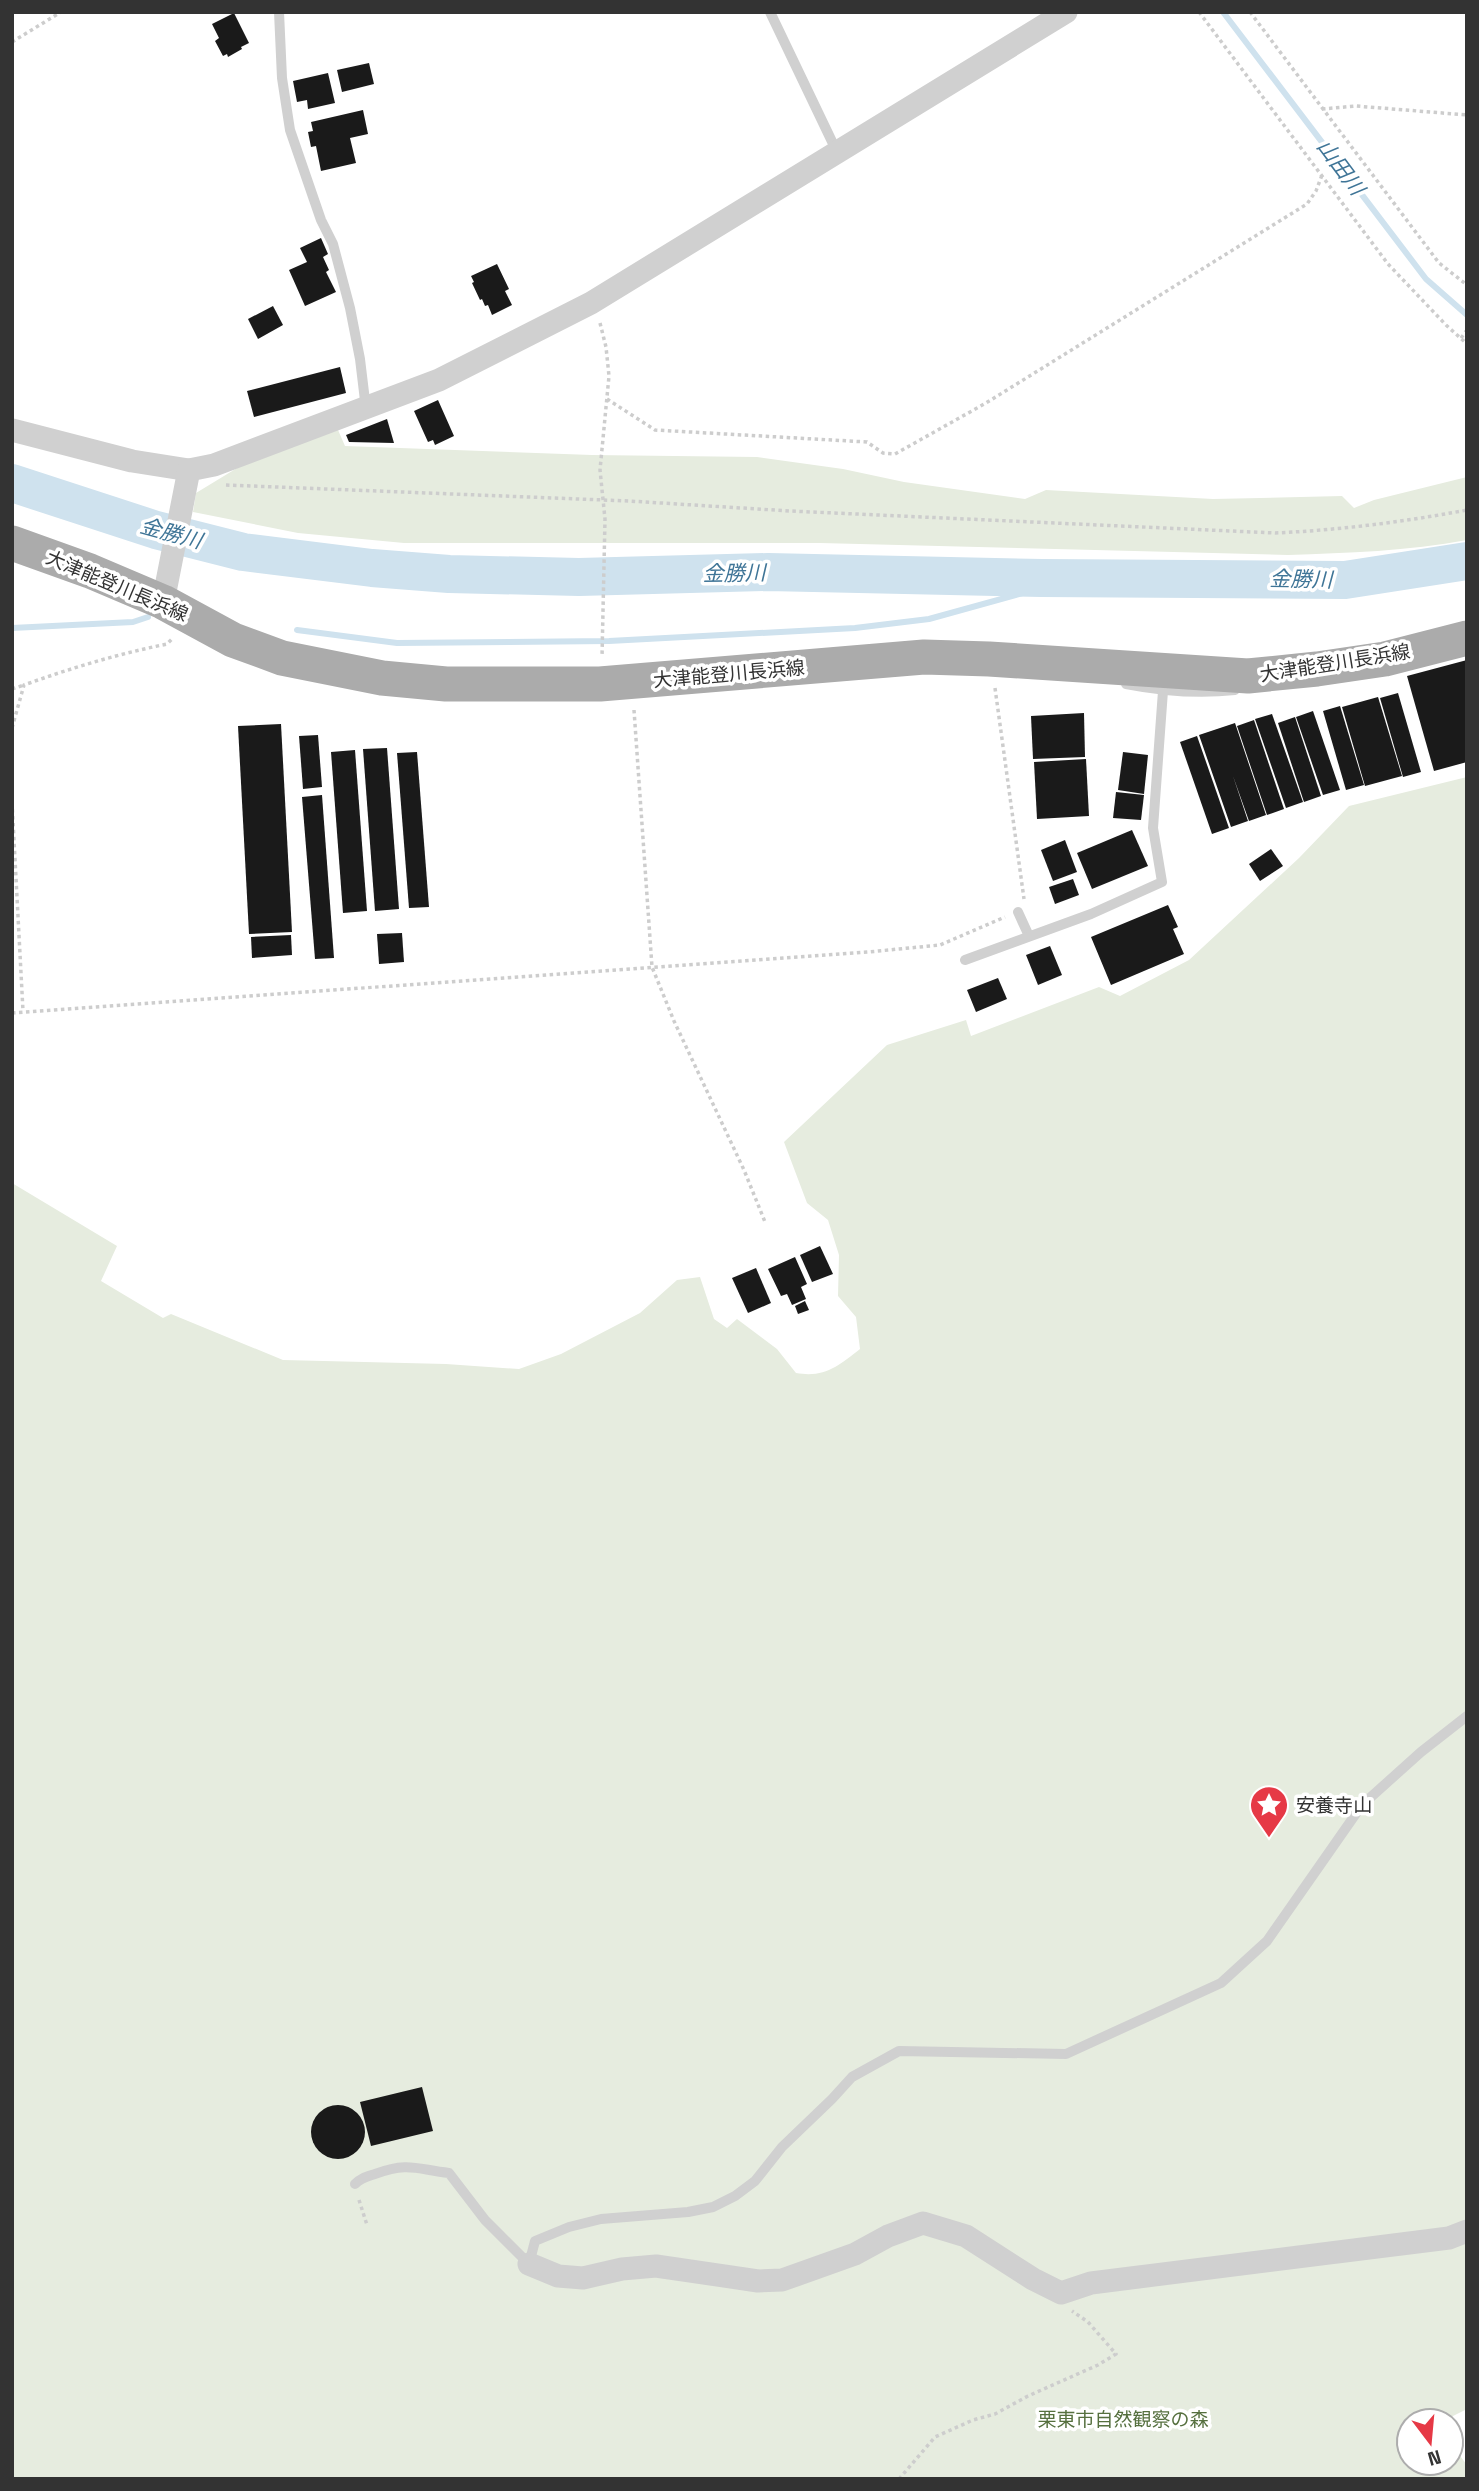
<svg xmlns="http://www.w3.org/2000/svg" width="1479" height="2491" font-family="'Space Grotesk','Noto Sans JP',sans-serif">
  <rect width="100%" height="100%" fill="#fff"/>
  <g fill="#e6ecdf">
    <path d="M338 430 345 446 592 455 757 457 843 469 904 482 1025 499 1046 490 1213 499 1342 496 1354 508 1374 500 1467 477V540C1408 551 1348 553 1288 555L820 543H404L298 533 193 512 196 493 257 456Z"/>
    <path d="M1467 777V2409L1443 2421H1409V2463H1451V2444L1467 2465V2479H12V1183L117 1246 101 1281 163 1318 171 1314 283 1360 446 1364 519 1369 561 1354 640 1313 677 1280 700 1277 714 1319 727 1328 737 1319 777 1349 796 1373C825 1378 838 1366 860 1349L856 1317 838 1296 839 1255 828 1220 807 1203 784 1142 887 1045 966 1020 971 1036 1099 987 1120 996 1189 960 1299 858 1349 806Z"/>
  </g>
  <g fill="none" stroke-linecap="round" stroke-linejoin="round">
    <g stroke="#cfe2ee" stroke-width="6">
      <path d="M1223 12 1426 279 1467 315"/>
      <path d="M12 628 133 622 148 617"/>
      <path d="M297 630 397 643 609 641 855 628 929 619 1073 579"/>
    </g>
    <path stroke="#cfe2ee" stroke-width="38" d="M12 483 156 530 243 552 372 568 449 574 579 577 768 572 1042 578 1345 580 1467 561"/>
  </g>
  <g fill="#1a1a1a">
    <path d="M234 13 249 43 241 47 242 49 228 57 227 54 223 56 215 41 219 38 212 24Z"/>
    <path d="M369 63 374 84 342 92 337 70Z"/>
    <path d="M328 73 335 103 308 109 307 100 297 102 293 81Z"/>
    <path d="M363 110 368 134 350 138 356 163 321 171 316 146 311 147 308 132 313 131 311 122Z"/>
    <path d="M321 238 328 254 323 257 329 270 326 272 336 292 305 306 289 270 307 262 300 248Z"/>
    <path d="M497 264 509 289 505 291 512 305 492 315 488 305 485 306 482 299 480 300 472 283 474 282 471 276Z"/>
    <path d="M273 306 283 325 258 339 248 319Z"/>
    <path d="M340 367 346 393 254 417 247 391Z"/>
    <path d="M438 400 454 436 435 445 433 440 428 442 414 411Z"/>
    <path d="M387 419 394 443 349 442 346 435Z"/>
    <path d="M1467 660V762L1434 771 1407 676Z"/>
    <path d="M1398 693 1421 772 1403 777 1380 698Z"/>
    <path d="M1378 697 1402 776 1365 786 1342 707Z"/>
    <path d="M1340 706 1364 785 1346 790 1323 711Z"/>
    <path d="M1313 711 1340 790 1323 795 1296 717Z"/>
    <path d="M1084 713 1085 757 1033 759 1031 716Z"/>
    <path d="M1272 714 1303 802 1286 808 1255 719Z"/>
    <path d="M1295 717 1321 796 1304 802 1278 723Z"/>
    <path d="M1254 720 1284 809 1267 815 1237 726Z"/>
    <path d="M1235 723 1266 815 1249 821 1233 776 1248 821 1231 827 1199 735Z"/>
    <path d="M281 724 292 932 249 934 238 726Z"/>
    <path d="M318 735 322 787 303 789 299 736Z"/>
    <path d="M1197 736 1229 828 1212 834 1180 742Z"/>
    <path d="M387 748 399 909 375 911 363 749Z"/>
    <path d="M355 750 367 911 343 913 331 752Z"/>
    <path d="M417 752 429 907 409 908 397 753Z"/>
    <path d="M1123 752 1148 755 1144 794 1118 790Z"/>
    <path d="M1086 759 1089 816 1037 819 1034 762Z"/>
    <path d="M1116 792 1144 795 1141 820 1113 818Z"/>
    <path d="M322 795 334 958 315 959 302 797Z"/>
    <path d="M1132 830 1148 866 1092 889 1077 853Z"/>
    <path d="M1065 840 1077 872 1053 881 1041 850Z"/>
    <path d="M1271 849 1283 866 1260 881 1249 864Z"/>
    <path d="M1073 879 1079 895 1055 904 1049 887Z"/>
    <path d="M1168 905 1178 927 1173 929 1184 954 1111 985 1091 937Z"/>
    <path d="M402 933 404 962 379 964 377 934Z"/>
    <path d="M291 935 292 955 252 958 251 937Z"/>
    <path d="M1050 946 1062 975 1038 985 1026 955Z"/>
    <path d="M998 978 1007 999 976 1012 967 990Z"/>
    <path d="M820 1246 833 1274 812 1282 800 1255Z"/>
    <path d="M795 1257 807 1284 801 1287 806 1299 792 1305 787 1294 781 1296 768 1269Z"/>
    <path d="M756 1268 771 1303 748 1313 732 1278Z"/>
    <path d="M805 1301 809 1310 798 1314 795 1306Z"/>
    <path d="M422 2087 433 2131 371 2146 360 2102Z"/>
    <circle cx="338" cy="2132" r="27"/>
  </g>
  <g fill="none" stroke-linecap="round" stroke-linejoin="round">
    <g stroke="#cdcdcd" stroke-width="3.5" stroke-dasharray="3.5 3.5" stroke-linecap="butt">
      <path d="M1199 12 1388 264 1446 325 1467 344"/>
      <path d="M1250 12 1439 263 1467 285"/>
      <path d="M12 42 61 12"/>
      <path d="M1322 109 1356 106 1467 115"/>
      <path d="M600 323 606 347 609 376 600 470 605 519 602 657"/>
      <path d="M1461 338 1467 330"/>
      <path d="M607 399 655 430 867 442 883 453 895 454 986 403 1307 204 1316 191 1322 175"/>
      <path d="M226 485 629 501 790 511 1275 533C1340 530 1403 522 1467 510"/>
      <path d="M995 688 1024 899"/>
      <path d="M12 689 24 685"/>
      <path d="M634 710 652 967 674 1021 744 1170 765 1222"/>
      <path d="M12 728 24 685C71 668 118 654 167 644L172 639"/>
      <path d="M12 802 23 1011"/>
      <path d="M12 1013 868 952 940 945 1005 917"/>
      <path d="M359 2200 367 2225"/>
      <path d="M899 2479 935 2437 973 2420 995 2414 1028 2396 1098 2365 1116 2354 1088 2322 1072 2311"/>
    </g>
    <g stroke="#d0d0d0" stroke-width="10">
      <path d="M279 12 282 78 290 130 321 220 333 244 350 308 360 359 366 409"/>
      <path d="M770 12 837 152"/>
      <path d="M1126 684C1162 691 1199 694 1235 690"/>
      <path d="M1018 912 1029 936"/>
      <path d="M965 960 1091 914 1162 882 1153 828 1163 691"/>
      <path d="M355 2184C361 2178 366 2177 375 2174 409 2162 415 2169 449 2173L485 2220 529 2264"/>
      <path d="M529 2264 535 2241 569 2227 601 2219 688 2212 713 2207 735 2196 755 2181 782 2147 832 2099 852 2077 899 2051 1066 2054 1221 1983 1267 1941 1362 1805 1421 1752 1467 1716"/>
    </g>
    <g stroke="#d0d0d0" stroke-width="23">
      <path d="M12 430 132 461 189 470"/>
      <path d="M163 602 189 470 214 465 439 380 591 303 1066 12"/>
      <path d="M529 2264 558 2276 583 2278 622 2269 656 2266 758 2281 782 2280 855 2254 888 2236 923 2223 966 2236 1033 2279 1061 2293 1091 2283 1449 2238 1467 2231"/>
    </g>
    <path stroke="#ababab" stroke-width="35" d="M12 543 90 571 163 602 233 640 282 658 382 678 446 684H600L924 657 989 659 1248 676 1317 669 1385 659 1467 638"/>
  </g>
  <defs>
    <symbol id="sight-pin" viewBox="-11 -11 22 30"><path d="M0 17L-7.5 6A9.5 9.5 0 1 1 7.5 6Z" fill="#e63946" stroke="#fff"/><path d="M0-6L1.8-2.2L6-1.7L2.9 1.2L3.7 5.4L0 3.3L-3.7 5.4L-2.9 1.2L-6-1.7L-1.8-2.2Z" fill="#fff"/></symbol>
  </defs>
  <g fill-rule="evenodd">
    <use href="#sight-pin" x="1247" y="1783" width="44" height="60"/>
  </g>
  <g text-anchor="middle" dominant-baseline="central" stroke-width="7" stroke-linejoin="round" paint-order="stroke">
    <g font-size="19" fill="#333" stroke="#fff">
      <text transform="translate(117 586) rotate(23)">大津能登川長浜線</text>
      <text transform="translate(1335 663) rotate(-9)">大津能登川長浜線</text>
      <text transform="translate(729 674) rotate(-5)">大津能登川長浜線</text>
    </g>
    <g font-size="19" fill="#333" stroke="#fff" text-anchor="start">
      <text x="1296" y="1805">安養寺山</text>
    </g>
    <g font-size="19" fill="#56703f" stroke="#fff">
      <text x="1123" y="2419">栗東市自然観察の森</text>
    </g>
    <g font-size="21" font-style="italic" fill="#3f7597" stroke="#fff">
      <text transform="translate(1341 167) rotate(53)">山田川</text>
      <text transform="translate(171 533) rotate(15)">金勝川</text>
      <text transform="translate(734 573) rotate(-1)">金勝川</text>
      <text transform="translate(1301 579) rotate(1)">金勝川</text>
    </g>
  </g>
  <rect width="1479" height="2491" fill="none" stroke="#333333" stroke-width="28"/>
  <g transform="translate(1430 2442) rotate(164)"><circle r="33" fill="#ffffff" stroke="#adadad" stroke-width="2"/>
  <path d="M0-5L12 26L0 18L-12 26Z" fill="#e63946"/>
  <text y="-10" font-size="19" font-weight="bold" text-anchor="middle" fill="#333333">N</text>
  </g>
</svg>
